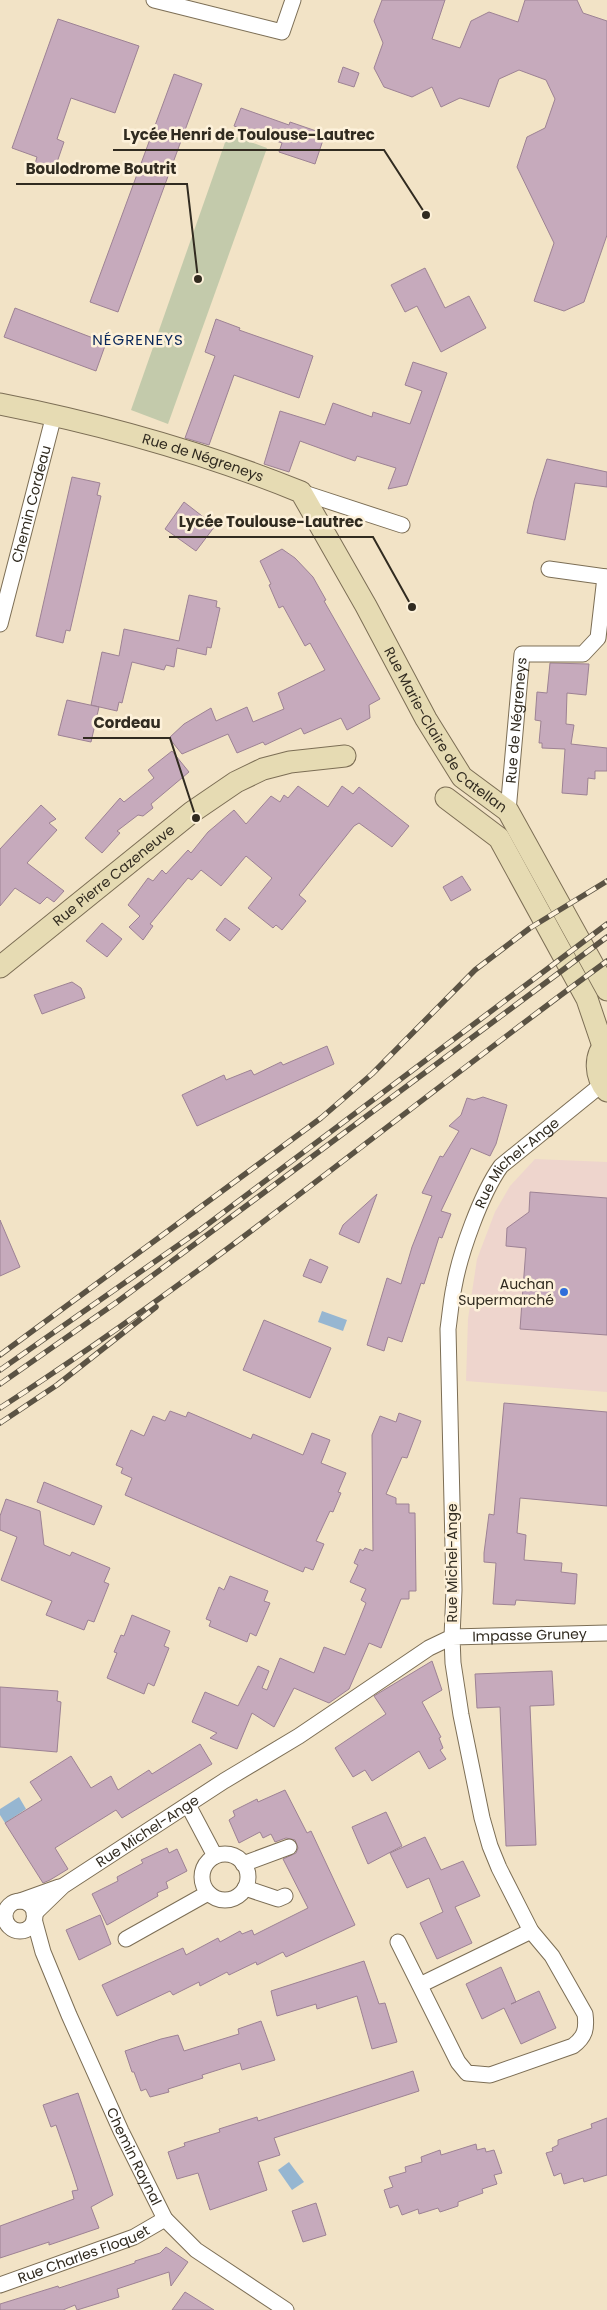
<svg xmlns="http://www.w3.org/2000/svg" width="607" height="2310" font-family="Poppins,sans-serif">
  <rect width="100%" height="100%" fill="#f2e3c6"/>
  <path fill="#eed5cd" d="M535 1159 607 1162V1392L466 1381 468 1319 477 1259 495 1212 510 1186Z"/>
  <path fill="#c3caab" d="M228 134 267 148 168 424 131 410Z"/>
  <g fill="#96b6d1">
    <path d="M322 1311 347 1320 343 1331 318 1322Z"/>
    <path d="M19 1797 26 1809 5 1823 0 1815V1809Z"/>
    <path d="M289 2162 304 2182 292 2190 278 2170Z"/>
  </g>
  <g fill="#c6aabc" stroke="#9d8294">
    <path d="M382 0H445L432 39 460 48 471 21 489 12 518 22 525 0H577L583 13 607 21V235L584 302 564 311 534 301 554 243 517 167 527 137 545 128 555 99 546 80 519 70 499 79 489 107 460 98 441 107 432 87 412 97 384 87 374 68 383 43 374 21Z"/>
    <path d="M58 19 139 46 115 113 71 98 57 139 64 142 54 171 35 164 37 157 12 148Z"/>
    <path d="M343 67 359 73 354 87 338 82Z"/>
    <path d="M174 74 202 84 118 312 90 302Z"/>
    <path d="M241 108 289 125 290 122 325 134 315 164 279 152 282 143 234 126Z"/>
    <path d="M425 268 445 308 469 296 486 328 441 352 417 306 405 312 391 285Z"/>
    <path d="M15 308 106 343 96 371 4 337Z"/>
    <path d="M216 319 240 328 239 330 313 356 299 398 234 375 209 445 185 438 215 356 205 352Z"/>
    <path d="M413 362 447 373 407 485 388 489 396 468 357 456 355 461 300 441 289 472 264 464 280 411 325 425 333 403 372 417 373 412 410 424 422 391 405 385Z"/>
    <path d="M547 459 607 472V487L575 483 565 540 527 533 534 501Z"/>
    <path d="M72 477 100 483 97 495 101 496 70 631 66 630 63 643 36 636Z"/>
    <path d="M184 502 215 526 196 551 165 529Z"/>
    <path d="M282 549 295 558 313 577 326 600 324 601 380 699 369 705 370 718 347 730 341 718 304 734 301 728 265 745 263 742 237 753 228 734 182 754 169 738 184 724 211 708 216 721 247 707 253 722 284 709 278 693 325 670 310 643 305 646 283 606 279 608 269 585 271 584 260 561Z"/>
    <path d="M189 595 217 601 216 607 220 608 211 648 207 647 206 655 177 648 174 667 166 665 164 670 132 662 122 703 119 702 117 711 91 705 102 652 119 656 124 629 179 641Z"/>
    <path d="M550 663 589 664 586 695 567 693 566 724 574 725 571 744 607 748V771H595V779L588 778 587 795 562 793 565 749 542 748V743H539L541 721 535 720 537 692 547 693Z"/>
    <path d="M67 700 99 707 91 742 58 735Z"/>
    <path d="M172 751 189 772 151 804 153 808 143 816 138 815 117 831 120 833 102 853 85 838 120 798 124 802 154 778 148 770Z"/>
    <path d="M298 786 328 807 342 786 353 794 359 787 409 826 392 847 359 823 354 826 299 895 306 901 282 930 276 925 273 928 248 908 272 878 246 856 221 886 201 870 192 880 188 878 150 924 153 926 143 940 129 927 140 916 128 905 148 878 153 881 162 870 166 874 188 850 191 853 208 832 234 810 246 824 271 796 280 802 284 795 288 798Z"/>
    <path d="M41 805 56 819 49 823 57 830 27 863 64 891 54 902 47 897 40 904 15 888 0 906V849Z"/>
    <path d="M462 876 471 890 451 901 443 887Z"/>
    <path d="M225 918 240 929 230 941 216 930Z"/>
    <path d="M102 923 122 939 107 957 86 941Z"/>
    <path d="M72 982 81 988 85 998 42 1014 34 995Z"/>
    <path d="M327 1046 334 1064 197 1126 182 1095 224 1075 226 1080 251 1070 254 1075 281 1062 283 1065Z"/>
    <path d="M483 1097 507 1105 496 1144 490 1156 471 1148 441 1211 451 1214 442 1238 439 1237 424 1284 421 1283 402 1342 388 1337 384 1351 367 1345 387 1278 401 1284 412 1247 432 1196 422 1193 440 1156 443 1157 459 1131 449 1126 461 1115 467 1098 474 1100Z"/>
    <path d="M530 1192 607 1198V1335L520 1329 526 1248 506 1246 507 1228 529 1212Z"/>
    <path d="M377 1194 359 1243 339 1234 343 1225Z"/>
    <path d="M0 1220 20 1267 0 1276Z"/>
    <path d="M310 1259 328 1267 321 1283 303 1276Z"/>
    <path d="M264 1320 331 1348 310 1398 243 1370Z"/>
    <path d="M504 1403 607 1412V1506L520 1498 517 1533 526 1535 524 1560 562 1563 561 1572 577 1574 575 1604 516 1600 515 1605 493 1604 496 1563 484 1562V1553L489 1514 494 1515Z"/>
    <path d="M170 1411 186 1417 188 1412 251 1439 253 1434 303 1455 312 1433 330 1440 321 1463 346 1473 338 1492 341 1493 333 1512 330 1511 316 1541 324 1544 313 1570 305 1567 303 1572 125 1495 132 1478 121 1473 123 1468 116 1465 131 1430 144 1436 153 1416 165 1421Z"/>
    <path d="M399 1413 421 1421 407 1458 402 1457 386 1494 396 1498V1504H409V1513H415L416 1591H409V1599H401L381 1648 369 1643 349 1689 329 1703 294 1688 274 1727 252 1713 237 1749 210 1738 217 1733 192 1722 205 1692 238 1706 258 1666 269 1671 262 1688 267 1690 280 1658 314 1673 324 1647 345 1655 366 1603 361 1600 366 1589 350 1582 358 1565 354 1563 360 1549 363 1551 365 1548 373 1551 372 1435 380 1416 396 1422Z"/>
    <path d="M44 1482 102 1506 94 1525 37 1502Z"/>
    <path d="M6 1499 40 1511 44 1545 70 1556 72 1552 110 1568 104 1582 109 1584 94 1622 88 1620 84 1630 46 1615 52 1601 1 1580 17 1537 0 1530V1516Z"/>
    <path d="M230 1576 268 1591 264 1601 270 1603 256 1636 250 1633 247 1642 209 1626 211 1621 206 1619 219 1587 224 1590Z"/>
    <path d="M132 1615 170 1631 164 1646 169 1648 154 1686 148 1683 144 1694 107 1678 117 1653 114 1652 121 1635 124 1636Z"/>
    <path d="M432 1661 442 1690 422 1702 441 1737 439 1738 443 1748 440 1750 446 1759 429 1769 419 1751 372 1781 365 1770 353 1777 335 1748 386 1714 374 1696Z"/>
    <path d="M552 1671 554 1705 530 1706 536 1845 506 1846 500 1707 477 1708 475 1674Z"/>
    <path d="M0 1687 58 1691 57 1701 61 1702 57 1752 0 1747Z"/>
    <path d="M200 1744 212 1764 122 1818 116 1810 55 1848 68 1869 50 1880 43 1883 5 1823 42 1800 30 1782 71 1756 91 1788 111 1776 118 1790 149 1770 152 1774Z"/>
    <path d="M285 1790 307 1833 311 1831 355 1925 286 1957 283 1952 257 1965 256 1962 229 1975 227 1972 200 1986 199 1982 173 1995 170 1991 117 2016 102 1985 183 1948 186 1955 218 1938 220 1942 240 1931 242 1934 252 1930 254 1935 308 1908 283 1859 296 1853 298 1848 295 1840 286 1838 275 1842 271 1834 263 1838 260 1832 239 1843 229 1820 235 1816 233 1811 257 1799 258 1802Z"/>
    <path d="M386 1812 402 1846 368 1864 352 1827Z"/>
    <path d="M425 1837 441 1870 463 1861 480 1896 455 1907 472 1943 437 1959 420 1923 443 1912 429 1878 407 1888 390 1853Z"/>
    <path d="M167 1848 169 1853 177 1849 187 1871 166 1882 168 1888 157 1893 158 1896 107 1925 92 1894 118 1881 117 1877 143 1863 141 1860Z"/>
    <path d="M100 1915 111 1944 79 1960 66 1930Z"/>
    <path d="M364 1961 379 2004 385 2003 397 2042 372 2049 357 1996 317 2009 316 2004 277 2016 271 1991Z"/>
    <path d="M501 1967 516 2002 511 2004 539 1991 556 2028 521 2044 504 2008 482 2019 466 1984Z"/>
    <path d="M261 2021 275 2060 242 2070 240 2063 202 2075 203 2078 168 2089 169 2092 150 2097 146 2089 141 2091 134 2072H132L125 2051 161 2039 178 2035 184 2051 239 2034 238 2029Z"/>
    <path d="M413 2071 419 2091 274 2138 280 2155 258 2162 267 2190 210 2210 198 2173 177 2179 168 2152 185 2146 184 2143 220 2132 219 2129 257 2117 258 2121Z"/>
    <path d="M78 2093 113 2195 91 2207 99 2228 49 2245V2242L0 2258V2226L74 2199 72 2191 78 2190 73 2174 56 2125 51 2127 43 2105Z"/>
    <path d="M607 2118V2175L584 2182 583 2178 564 2184 561 2173 554 2176 546 2153 553 2151 552 2148 558 2145V2140L592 2128 591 2124Z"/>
    <path d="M476 2144 477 2150 485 2148 486 2152 494 2150 502 2173 494 2175 497 2184 482 2189 483 2193 458 2202V2206L440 2212 438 2208 419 2214 418 2209 402 2215 398 2205 390 2208 384 2190 393 2187 389 2177 406 2172 405 2167 422 2162 421 2157 440 2150 441 2155Z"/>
    <path d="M316 2203 326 2235 303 2242 292 2211Z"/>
    <path d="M166 2247 188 2262 171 2286 169 2272 117 2289 119 2297 77 2310 75 2305 63 2310H0V2304L58 2286 59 2288 135 2263V2261L160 2253Z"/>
    <path d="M185 2292 214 2310H172Z"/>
  </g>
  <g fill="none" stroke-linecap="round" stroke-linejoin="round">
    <defs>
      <g id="street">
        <path d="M154 0 282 32 293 0"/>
        <path d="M301 492 402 525"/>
        <path d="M549 569 607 577"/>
        <path id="s1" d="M0 624 54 415"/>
        <path id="s2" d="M508 811 522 654H583L598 638 605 577"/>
        <path d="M188 1805 215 1856"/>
        <circle cx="225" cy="1877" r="23"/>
        <path d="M243 1864 289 1847"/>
        <path d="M245 1888 278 1899 285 1896"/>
        <path d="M20 1901 59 1887"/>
        <circle cx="20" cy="1916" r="15"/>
        <path id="s3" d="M34 1914 63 1886 224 1781 299 1736 429 1648 452 1637 454 1590 448 1329C450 1315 451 1301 454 1287 460 1253 481 1194 501 1166L601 1085"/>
        <path id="s4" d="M34 1919 43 1952 69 2015 121 2131 165 2219 196 2250 286 2310"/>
        <path d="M126 1939 208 1893"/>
        <path id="s5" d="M398 1942 458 2062 467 2073 490 2075 573 2046C585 2037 587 2029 585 2014L552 1956 531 1931 499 1868 490 1846 482 1818 461 1715 453 1663 452 1637 607 1633"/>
        <path d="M420 1985 531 1931"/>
        <path id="s6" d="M0 2285 134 2237 165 2219"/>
      </g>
      <g id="secondary">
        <path id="s7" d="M0 404C102 424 205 453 301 492L366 606 426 719 462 777 508 811 607 990"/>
        <path d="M446 798 499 838 587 999 603 1046"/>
        <path id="s8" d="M0 967 192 812 236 782 263 769 290 762 345 756"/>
        <path d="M607 1042C593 1056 595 1077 607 1091"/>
      </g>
    </defs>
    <use href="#street" stroke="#7c6e55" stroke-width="17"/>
    <use href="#secondary" stroke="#7c6e55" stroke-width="23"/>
    <use href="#street" stroke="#fff" stroke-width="15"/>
    <use href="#secondary" stroke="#e6dbb3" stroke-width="21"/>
    <defs>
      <g id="rail">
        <path d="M0 1355 321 1118 372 1074 475 970 530 928 607 881"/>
        <path d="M0 1370 200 1230 607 924"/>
        <path d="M0 1384 117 1302 607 937"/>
        <path d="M0 1408C211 1272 404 1109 607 961"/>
        <path d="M0 1423 57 1385 156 1307"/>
      </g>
    </defs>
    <use href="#rail" stroke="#5b5344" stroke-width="5.5"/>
    <use href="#rail" stroke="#fdf1da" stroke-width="4" stroke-dasharray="11" stroke-linecap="butt"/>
  </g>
  <circle fill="#306edb" stroke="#fdf1da" stroke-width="2" cx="564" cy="1292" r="5"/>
  <g text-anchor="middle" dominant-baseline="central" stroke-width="5" stroke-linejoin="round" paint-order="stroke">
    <g font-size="14" fill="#312b20" stroke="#fdf1da">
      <text stroke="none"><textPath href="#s7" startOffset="210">Rue de Négreneys</textPath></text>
      <text stroke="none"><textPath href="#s1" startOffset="124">Chemin Cordeau</textPath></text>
      <text stroke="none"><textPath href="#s2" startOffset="91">Rue de Négreneys</textPath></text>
      <text stroke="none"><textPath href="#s7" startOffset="594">Rue Marie-Claire de Catellan</textPath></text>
      <text stroke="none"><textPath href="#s8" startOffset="146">Rue Pierre Cazeneuve</textPath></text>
      <text stroke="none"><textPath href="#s3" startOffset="996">Rue Michel-Ange</textPath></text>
      <text transform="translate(452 1563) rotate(-90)">Rue Michel-Ange</text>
      <text stroke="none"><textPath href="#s5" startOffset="780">Impasse Gruney</textPath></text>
      <text stroke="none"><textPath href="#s3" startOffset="141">Rue Michel-Ange</textPath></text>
      <text stroke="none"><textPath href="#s4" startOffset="258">Chemin Raynal</textPath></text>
      <text stroke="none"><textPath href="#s6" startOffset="89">Rue Charles Floquet</textPath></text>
    </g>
    <g font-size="14" fill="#312b20" stroke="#fdf1da" text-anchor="end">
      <text x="554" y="1284">Auchan<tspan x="554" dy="16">Supermarché</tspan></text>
    </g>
    <g font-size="15" letter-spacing="1" fill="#09265a" stroke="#fdf1da">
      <text x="138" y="339">NÉGRENEYS</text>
    </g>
  </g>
  <path fill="none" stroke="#312b20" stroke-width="2" d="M426 215L384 150H113M198 279L187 184H16M412 607L373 537H169M196 818L170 738H83"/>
  <g fill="#312b20" stroke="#fdf1da" stroke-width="2">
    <circle cx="426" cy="215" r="5"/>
    <circle cx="198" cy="279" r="5"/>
    <circle cx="412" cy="607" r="5"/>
    <circle cx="196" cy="818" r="5"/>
  </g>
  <g font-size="15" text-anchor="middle" font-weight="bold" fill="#312b20" stroke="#fdf1da" stroke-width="5" stroke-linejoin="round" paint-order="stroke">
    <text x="249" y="140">Lycée Henri de Toulouse-Lautrec</text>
    <text x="101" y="174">Boulodrome Boutrit</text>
    <text x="271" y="527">Lycée Toulouse-Lautrec</text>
    <text x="127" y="728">Cordeau</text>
  </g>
</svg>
